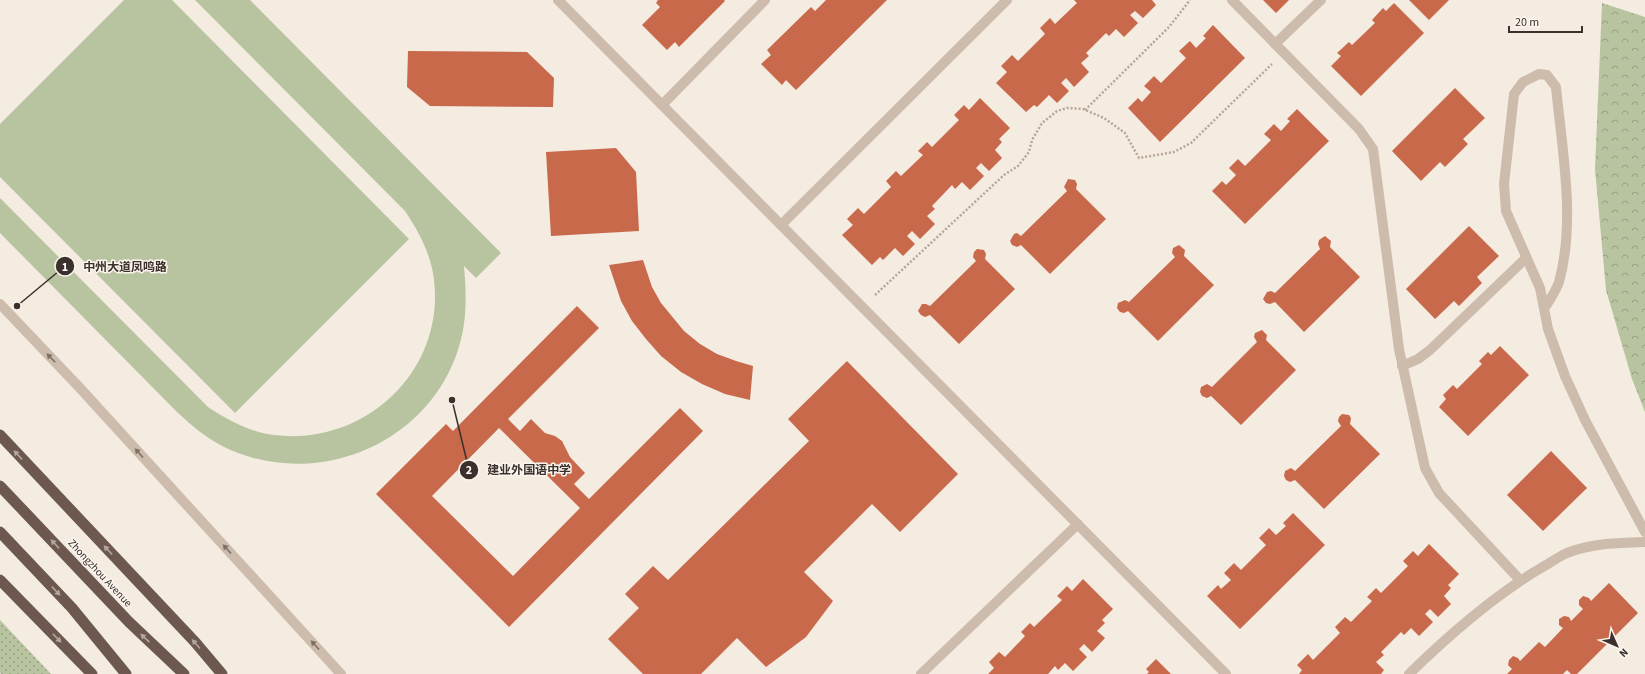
<svg xmlns="http://www.w3.org/2000/svg" width="1645" height="674" font-family="'Source Sans 3','Noto Sans SC',sans-serif">
  <defs>
    <pattern id="grass-dots" width="8" height="8" patternUnits="userSpaceOnUse"><rect width="8" height="8" fill="#b8c4a0"/><path d="M2 2h.1M6 6h.1" fill="none" stroke="#97a083" stroke-width="1.8" stroke-linecap="round"/></pattern>
    <pattern id="forest-crowns" width="20" height="18" patternUnits="userSpaceOnUse"><rect width="20" height="18" fill="#b8c4a0"/><path d="M2 6a3 3 0 1 1 6 0M12 15a3 3 0 1 1 6 0" fill="none" stroke="#97a083"/></pattern>
  </defs>
  <rect width="100%" height="100%" fill="#f4ebe1"/>
  <path fill="url(#grass-dots)" d="M0 620 51 674H1L0 672Z"/>
  <path fill="url(#forest-crowns)" d="M1602 3 1645 17V412L1632 379 1606 290 1595 169Z"/>
  <g fill="#b8c4a0">
    <path d="M124 0H172L409 239 235 413 0 177V124Z"/>
    <path d="M195 0H250L501 253 476 278 464 266C466 290 467 312 462 335 440 435 331 488 238 453 213 444 194 428 176 411L0 233V198L208 407C228 420 249 432 274 435 369 447 452 364 432 268 427 247 417 229 405 211Z"/>
  </g>
  <g fill="#c8694b" fill-rule="evenodd">
    <path d="M658 0H724L725 1 679 47 675 42 667 50 642 25 660 7 656 3Z"/>
    <path d="M826 0H887L796 90 786 80 782 85 761 64 771 55 767 50 811 7 815 11Z"/>
    <path d="M1074 0H1152L1156 5 1143 18 1135 11 1130 15 1138 23 1124 37 1116 29 1109 36 1106 33 1086 53 1089 56 1081 63 1089 72 1074 87 1066 78 1061 83 1069 91 1057 103 1049 95 1037 107 1034 105 1026 112 996 83 1007 72 1001 66 1012 55 1018 61 1045 34 1040 28 1050 18 1055 24 1077 3Z"/>
    <path d="M1263 0H1289L1276 13Z"/>
    <path d="M1409 0H1449L1429 20Z"/>
    <path d="M1394 3 1424 33 1361 96 1331 66 1341 56 1337 53 1349 42 1352 45 1375 23 1372 20 1383 8 1386 11Z"/>
    <path d="M1213 25 1245 58 1160 142 1128 108 1138 98 1142 102 1151 92 1144 86 1154 76 1161 83 1186 58 1179 51 1190 41 1196 48 1206 38 1203 36Z"/>
    <path d="M408 51 527 52 554 78 553 107 430 106 407 87Z"/>
    <path d="M1455 88 1485 118 1463 139 1468 144 1445 167 1440 162 1421 181 1392 151Z"/>
    <path d="M980 98 1010 128 999 139 1002 142 995 150 1002 158 989 171 981 163 976 168 984 176 970 190 962 182 955 189 952 185 932 206 935 209 927 216 935 224 920 239 912 231 907 236 915 244 903 256 895 248 883 260 880 257 872 265 842 235 853 225 847 219 858 208 864 214 891 187 886 181 896 171 901 176 923 155 918 151 927 142 932 147 959 120 954 115 964 105 969 110Z"/>
    <path d="M1297 109 1329 141 1245 224 1212 191 1222 181 1226 185 1236 175 1229 168 1238 159 1245 166 1271 140 1264 134 1274 124 1281 131 1290 121 1287 119Z"/>
    <path d="M616 148 636 172 639 231 551 236 546 152Z"/>
    <path d="M1068 179 1075 180 1077 184 1076 189 1106 219 1050 274 1021 245 1017 247 1012 245 1010 241 1014 234 1017 233 1021 236 1067 191 1064 187Z"/>
    <path d="M1469 226 1499 256 1477 277 1482 283 1459 306 1454 301 1435 319 1406 289Z"/>
    <path d="M1325 236 1331 241 1330 247 1360 277 1304 332 1275 302 1270 304 1266 303 1263 299 1267 292 1271 291 1275 293 1320 249 1318 244 1319 240Z"/>
    <path d="M1179 245 1185 250 1184 256 1214 285 1158 341 1128 311 1124 313 1120 312 1117 308 1118 303 1125 300 1129 302 1175 257 1172 253 1173 248Z"/>
    <path d="M977 249 984 250 986 254 985 259 1015 289 959 344 930 315 925 317 921 315 918 311 922 304H926L930 306 976 261 973 257 974 252Z"/>
    <path d="M643 260 652 287 661 303 684 331 700 344 717 354 736 361 753 366 750 400 725 394 702 384 681 372 661 356 646 339 632 321 621 301 609 265Z"/>
    <path d="M577 306 599 328 508 419 520 431 531 419 545 433 555 436 562 441 570 457 585 473 574 484 589 499 680 408 703 431 509 627 376 494 446 424 453 431ZM499 428 580 508 513 576 432 496Z"/>
    <path d="M1262 330 1267 335 1266 340 1296 370 1241 425 1211 396 1207 398 1202 396 1200 392 1201 387 1207 384 1212 387 1257 342 1254 337 1255 333Z"/>
    <path d="M1500 346 1529 375 1468 436 1439 407 1446 399 1443 395 1453 385 1457 389 1482 364 1479 361 1488 352 1491 355Z"/>
    <path d="M847 361 958 474 900 532 872 504 804 572 833 601 806 637 766 667 737 638 701 674H643L608 639 639 608 625 594 653 566 668 580 809 441 788 419Z"/>
    <path d="M1342 414 1349 415 1351 418 1350 424 1380 454 1324 509 1295 480 1290 482 1286 480 1284 476 1285 471 1291 468 1295 471 1341 426 1338 421 1339 417Z"/>
    <path d="M1551 451 1587 488 1543 531 1507 495Z"/>
    <path d="M1293 513 1325 545 1240 629 1207 596 1218 585 1221 589 1231 580 1224 573 1234 563 1241 570 1266 545 1259 538 1269 528 1276 535 1286 526 1283 523Z"/>
    <path d="M1429 544 1459 574 1448 585 1451 588 1444 596 1451 604 1438 617 1430 609 1425 614 1433 622 1419 636 1411 628 1404 635 1401 632 1381 652 1384 655 1376 662 1384 670 1381 674H1299L1302 670 1297 665 1308 654 1313 660 1340 633 1335 627 1345 617 1351 622 1372 601 1367 597 1376 588 1381 593 1408 566 1403 561 1413 551 1418 556Z"/>
    <path d="M1083 579 1113 609 1102 620 1105 623 1097 631 1105 638 1092 652 1084 644 1079 649 1087 657 1073 671 1065 663 1058 670 1055 666 1048 674H988L994 668 989 662 999 652 1005 657 1025 636 1021 632 1030 623 1034 627 1062 600 1057 596 1067 586 1072 591Z"/>
    <path d="M1609 583 1638 613 1577 674H1571L1567 670 1563 674H1507L1512 669 1508 665 1509 660 1513 656 1518 658 1520 661 1539 642 1545 647 1563 628 1559 625V619L1564 616 1569 617 1571 621 1583 609 1579 605V600L1583 596 1589 598 1591 601Z"/>
    <path d="M1156 659 1171 674H1147L1149 672 1146 669Z"/>
  </g>
  <g fill="none" stroke-linecap="round" stroke-linejoin="round">
    <g stroke="#b9a596" stroke-width="2.5" stroke-dasharray="2 2" stroke-linecap="butt">
      <path d="M1085 110 1169 27 1190 0"/>
      <path d="M875 295 1004 175 1018 166 1029 152 1032 140 1042 123 1057 111 1067 108 1083 109 1104 118 1125 133 1139 158 1174 152 1191 143 1272 64"/>
    </g>
    <g stroke="#cdbbac" stroke-width="10">
      <path d="M558 0 1226 674"/>
      <path d="M1232 0 1359 129 1373 149 1399 349 1425 468 1439 493 1520 580"/>
      <path d="M1275 44 1321 0"/>
      <path d="M662 105 765 0"/>
      <path d="M781 225 1007 0"/>
      <path d="M1544 309C1549 301 1556 291 1559 282 1576 220 1562 150 1556 87L1547 75 1539 74 1523 82 1514 94 1504 184 1506 211 1540 288 1548 329 1565 376 1585 420 1645 532"/>
      <path d="M1402 366 1418 359 1430 350 1526 258"/>
      <path d="M921 674 1078 524"/>
      <path d="M1409 674C1449 635 1493 596 1541 568 1550 563 1558 557 1567 553 1592 543 1619 543 1645 542"/>
    </g>
    <path stroke="#cdbbac" stroke-width="10" d="M0 304 79 387 341 674"/>
    <g stroke="#6c584f" stroke-width="11">
      <path d="M0 435 195 642 222 674"/>
      <path d="M0 486 129 622 184 674"/>
      <path d="M0 532 72 608 126 674"/>
      <path d="M0 580 92 674"/>
    </g>
  </g>
  <defs><path id="oneway-solid" d="M-6-.8H1V-3.2L6.5 0L1 3.2V.8H-6Z"/></defs>
  <g fill="#7d6f65">
    <use href="#oneway-solid" transform="translate(51 358) rotate(-134)"/>
    <use href="#oneway-solid" transform="translate(139 453) rotate(-132)"/>
    <use href="#oneway-solid" transform="translate(227 549) rotate(-132)"/>
    <use href="#oneway-solid" transform="translate(315 645) rotate(-132)"/>
  </g>
  <g fill="#b4a69e">
    <use href="#oneway-solid" transform="translate(18 455) rotate(-133)"/>
    <use href="#oneway-solid" transform="translate(55 544) rotate(-133)"/>
    <use href="#oneway-solid" transform="translate(108 550) rotate(-133)"/>
    <use href="#oneway-solid" transform="translate(56 591) rotate(47)"/>
    <use href="#oneway-solid" transform="translate(57 638) rotate(46)"/>
    <use href="#oneway-solid" transform="translate(145 638) rotate(-137)"/>
    <use href="#oneway-solid" transform="translate(196 644) rotate(-131)"/>
  </g>
  <g text-anchor="middle" dominant-baseline="central" stroke-width="3" stroke-linejoin="round" paint-order="stroke">
    <g font-size="11" fill="#3b302b" stroke="#fbf5ee">
      <text transform="translate(100 573) rotate(47)">Zhongzhou Avenue</text>
    </g>
  </g>
  <path fill="none" stroke="#3b302b" stroke-width="1.5" d="M17 306L65 266M452 400L469 470"/>
  <g fill="#3b302b" stroke="#fbf5ee" stroke-width="1.5">
    <circle cx="17" cy="306" r="4"/>
    <circle cx="452" cy="400" r="4"/>
    <circle cx="65" cy="266" r="10"/>
    <circle cx="469" cy="470" r="10"/>
  </g>
  <g font-size="12" text-anchor="middle" font-weight="bold" fill="#fff">
    <text x="65" y="271">1</text>
    <text x="469" y="474">2</text>
  </g>
  <g font-size="12" text-anchor="middle" font-weight="bold" fill="#3b302b" stroke="#fbf5ee" stroke-width="3" stroke-linejoin="round" paint-order="stroke">
    <text x="125" y="271">中州大道凤鸣路</text>
    <text x="529" y="474">建业外国语中学</text>
  </g>
  <g transform="translate(1617 646) rotate(135)" stroke="#fbf5ee" stroke-width="3" paint-order="stroke">
  <path d="M0-3L7 15L0 10L-7 15Z" fill="#3b302b"/>
  <text y="-6" font-size="11" font-weight="bold" text-anchor="middle" fill="#3b302b">N</text>
  </g>
  <path d="M1509 26v6h73v-6" fill="none" stroke="#3b302b" stroke-width="2"/>
  <text x="1515" y="26" font-size="12" fill="#3b302b" stroke="#fbf5ee" stroke-width="3" paint-order="stroke">20 m</text>
</svg>
